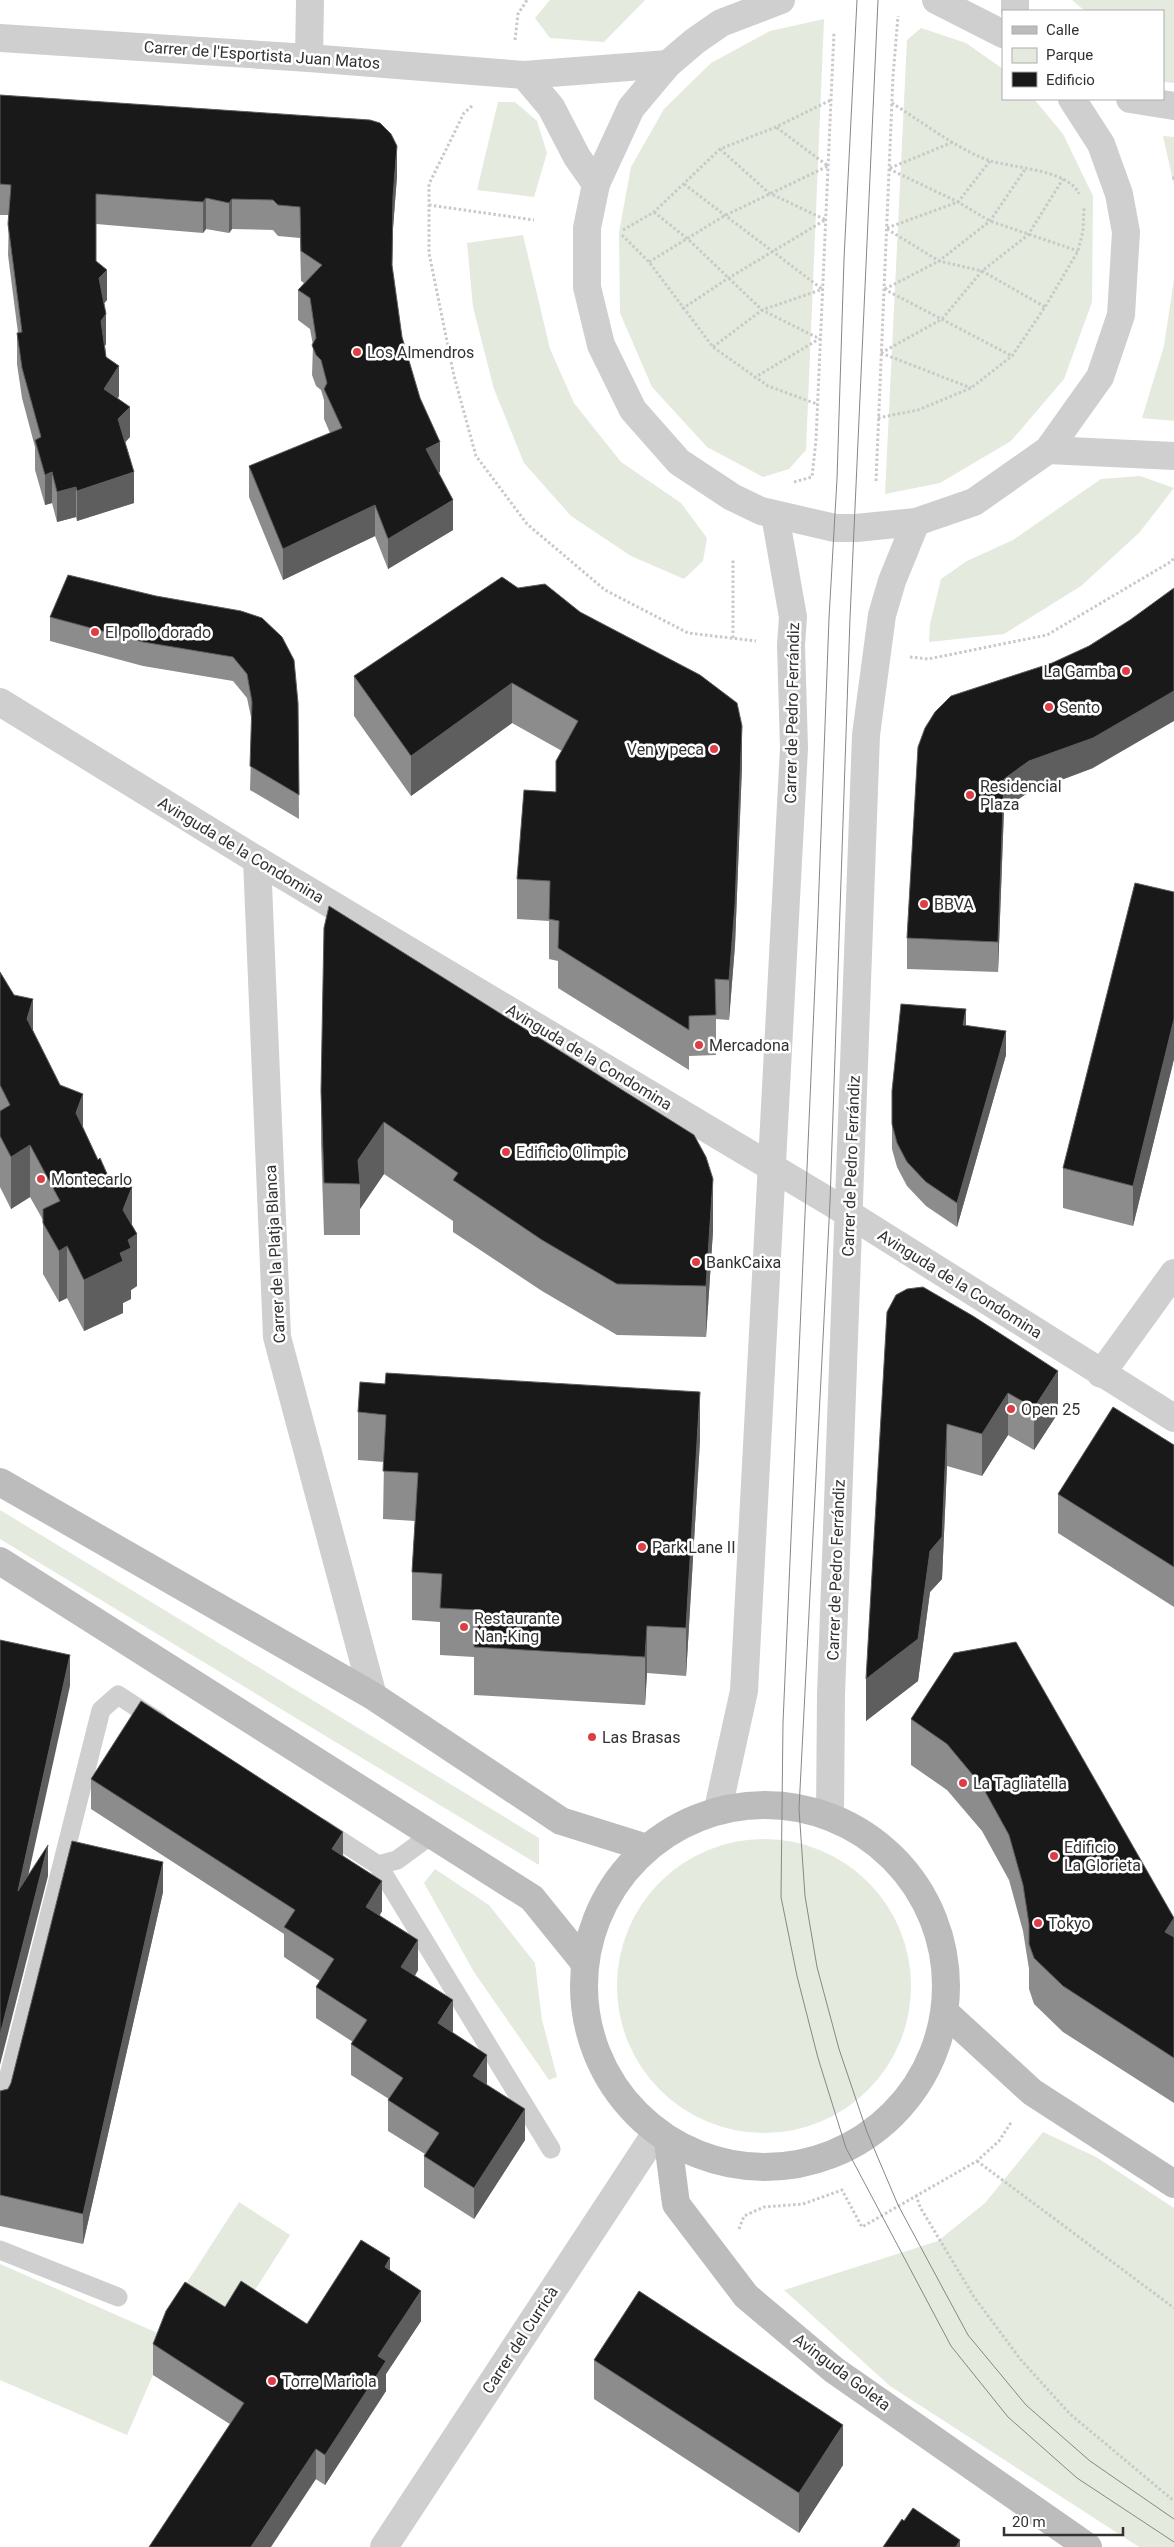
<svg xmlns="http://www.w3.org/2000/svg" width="1174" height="2547" font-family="Roboto,sans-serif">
  <rect width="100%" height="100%" fill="#fff"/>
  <g fill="#e4eade">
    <path d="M550 0H645L604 42 550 38 535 18Z"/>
    <path d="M1072 0H1174V83L1163 82V11H1085Z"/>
    <path d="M824 19 806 450 789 469 763 477 707 447 652 387 620 313 619 232 631 167 664 109 711 63 770 31Z"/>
    <path d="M921 28 966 43 1003 69V99H1034L1063 134 1093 196 1092 302 1064 379 1011 441 940 483 885 494 907 40Z"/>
    <path d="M498 102H515L537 121 547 153 534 197 477 190Z"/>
    <path d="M1163 136 1174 137V185Z"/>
    <path d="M523 235 550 349 574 403 621 462 681 503 707 538 703 561 684 579 631 556 571 516 524 463 494 389 473 307 467 243Z"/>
    <path d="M1174 279V421L1142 418 1164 346Z"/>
    <path d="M1140 476 1174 488 1139 533 1081 586 1004 634 929 642 930 624 941 579 967 561 1013 540 1101 479Z"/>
    <path d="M0 1510 539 1838V1865L0 1539Z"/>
    <circle cx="764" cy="1986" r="147"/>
    <path d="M435 1869 489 1905 535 1963 542 2020 557 2077 549 2080 474 1972 424 1883Z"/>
    <path d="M1043 2132 1096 2157 1174 2208V2547H1139L890 2386 784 2290 938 2241 985 2203Z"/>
    <path d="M239 2202 290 2235 225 2337 173 2304Z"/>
    <path d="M0 2264 169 2338 127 2435 0 2380Z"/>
  </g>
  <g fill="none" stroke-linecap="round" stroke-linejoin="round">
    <g stroke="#c9c9c9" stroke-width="3" stroke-dasharray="2.5 2.5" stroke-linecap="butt">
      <path d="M515 40 518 14 527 0"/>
      <path d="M892 103C919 120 963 153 991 161 1014 168 1069 170 1079 194"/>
      <path d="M472 106 464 113 429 184V253L454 376 476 456 527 524 605 590 688 633 756 641"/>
      <path d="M720 149 769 193 826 220"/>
      <path d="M890 168 953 142"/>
      <path d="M889 169 958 202 990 221 1078 251"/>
      <path d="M1172 178H1174"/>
      <path d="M684 184 822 289"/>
      <path d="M429 205 534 220"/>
      <path d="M654 212 689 240 762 310 820 339"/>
      <path d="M887 228 958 202 990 161"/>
      <path d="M887 229 939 261 982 271 1045 307"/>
      <path d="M623 230 654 212 720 149 776 127 831 100"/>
      <path d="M622 235 649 262 713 347 768 386 817 404"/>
      <path d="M649 262 724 216 828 166 776 127"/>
      <path d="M884 289 1012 356"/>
      <path d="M885 289 939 261 990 221 1026 168"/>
      <path d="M682 309 727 279 825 220"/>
      <path d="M713 347 762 310 823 289"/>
      <path d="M881 353 942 319 982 271 1028 235 1063 179"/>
      <path d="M881 353 971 388"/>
      <path d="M754 378 819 339"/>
      <path d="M878 418 918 410 971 388 1012 356 1045 307 1078 251 1083 231 1084 207"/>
      <path d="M876 481 893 76 898 16"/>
      <path d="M794 482 812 477 816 440 834 32"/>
      <path d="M733 638V558"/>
      <path d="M910 657 928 659 1047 635 1172 561 1174 556"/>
      <path d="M977 2161 1174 2308"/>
      <path d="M916 2195 920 2207 974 2297 1021 2360 1070 2414 1174 2501"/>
      <path d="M739 2229 744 2216 764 2207 803 2204 842 2190 862 2227 977 2161 999 2141 1012 2121"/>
    </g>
    <g stroke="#cfcfcf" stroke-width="19">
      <path d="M321 1828 378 1865 397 1860 431 1835"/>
      <path d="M378 1865 551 2149"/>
      <path d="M0 2111 101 1710 118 1695 158 1721"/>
      <path d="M0 2250 118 2297"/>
    </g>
    <g stroke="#cfcfcf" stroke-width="28">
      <path d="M0 38 309 58 524 75 668 64"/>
      <path d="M309 58 310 0"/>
      <path d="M524 75 551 107 577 157 596 184"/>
      <path d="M0 702 257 860 830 1202 1174 1418"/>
      <path d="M257 860 277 1337 373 1696"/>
      <path d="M1101 1374 1174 1273"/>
      <path d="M384 2547 656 2133"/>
    </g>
    <g stroke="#cfcfcf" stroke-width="28">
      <path d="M781 0 721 23 695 41 668 64 631 108 596 184 587 228V287L601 345 633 410 679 462 732 497 761 511 835 528H856L916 522 974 502 1048 450 1100 377 1121 315 1126 232 1119 194 1101 144 1072 99"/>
      <path d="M936 0 1003 34"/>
      <path d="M1015 0V11"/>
      <path d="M1130 99 1174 106"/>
      <path d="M1048 450 1174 456"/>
      <path d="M718 1809 744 1691 794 748 791 645 793 617 775 515"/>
      <path d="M830 1816 831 1695 866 735 882 615 892 581 916 522"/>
    </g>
    <g stroke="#bcbcbc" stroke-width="28">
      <path d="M0 1482 373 1696 561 1821 644 1847"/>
      <path d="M0 1561 532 1898 583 1961"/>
      <circle cx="765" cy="1986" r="181"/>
      <path d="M948 2015 1032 2092 1174 2184"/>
      <path d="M668 2142 676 2204 746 2296 834 2370 1088 2547"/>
    </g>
    <g stroke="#878787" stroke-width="1">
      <path d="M857 0 844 259 837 479 829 618 818 914 783 1723 781 1897 797 1976 818 2058 846 2148 951 2346 1008 2417 1077 2478 1174 2542"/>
      <path d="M878 0 850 618 830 1202 799 1809 805 1896 817 1967 839 2049 867 2132 898 2205 968 2335 1026 2405 1090 2461 1174 2519"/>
    </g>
  </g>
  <g fill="#8c8c8c">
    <path d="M0 95 397 176 393 228 392 267 402 337 440 472 439 473 453 530 388 569 375 536 283 580 249 497V466L330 433 324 419V400L321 390 316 386 312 375 313 345 310 329 298 320V290L304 283 301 281 300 238 278 236 273 230 232 229 229 233 206 229 203 233 96 224V261L107 300 104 303 106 344 105 346 106 357 119 396 118 398 130 437 125 442 134 503 77 521 76 517 57 522 52 503 45 505 35 470V447L22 398 17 364V333H18L8 255 9 215H0Z"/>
    <path d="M502 577 742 766 735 945 729 1020 716 1019V1055L689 1056V1070L558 988V961L549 959V921L517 919V879L556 792 562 751 512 723 411 796 354 716V676Z"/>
    <path d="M156 596 298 703 299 819 250 790 252 722 247 698 233 681 143 666 50 641V617Z"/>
    <path d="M918 747 1093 768 1029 792 1004 809 998 972 907 969V938Z"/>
    <path d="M1174 892V1059L1133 1226 1063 1208V1168Z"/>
    <path d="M0 972 33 1031 60 1085 83 1127 98 1160 112 1185 132 1225 137 1286 131 1290V1299L123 1303V1313L84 1331 67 1298 59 1302 43 1274V1220L30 1197 11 1209 0 1187Z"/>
    <path d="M966 1025 1006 1055 957 1227 926 1206 907 1186 897 1167 892 1149V1091Z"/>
    <path d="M321 1091 713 1231 706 1337 617 1335 542 1291 453 1232V1221L384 1174 360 1209V1235H324L321 1143Z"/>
    <path d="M907 1289 1058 1413 1034 1450 1008 1435 982 1476 947 1466 942 1579 930 1592 918 1681 866 1721Z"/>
    <path d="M358 1412 700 1440 686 1676 647 1673 645 1705 474 1695V1657L440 1655V1622L412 1620V1572L415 1521 383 1519 384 1462 358 1460Z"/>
    <path d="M1174 1445V1607L1058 1533V1494Z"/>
    <path d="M954 1653 1174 1918V2103L1063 2032 1034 2004 1029 1989V1969L1023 1931 1009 1880 982 1831 947 1790 911 1765V1719Z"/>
    <path d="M91 1779 343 1855 382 1911 380 1915 418 1970 415 1976 453 2031 452 2032 487 2085 525 2140 474 2219 424 2187V2156L425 2154 388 2131V2100L389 2099 351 2075V2044L353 2042 316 2018V1987L320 1981 284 1957V1934L91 1809Z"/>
    <path d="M163 1892 83 2244 0 2226V2091L8 2089Z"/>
    <path d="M390 2270 421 2321 386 2374V2391L325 2485 153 2375V2344L225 2307 307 2324Z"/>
    <path d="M594 2360 843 2465 799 2533 594 2399Z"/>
  </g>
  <g fill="#5e5e5e">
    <path d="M397 146V176L393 228V197Z"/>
    <path d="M206 198V229L203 233V202Z"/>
    <path d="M232 199V229L229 233V203Z"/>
    <path d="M107 270V300L99 309V278Z"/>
    <path d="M106 314V344L101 351V321Z"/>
    <path d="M119 366V396L104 419V389Z"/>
    <path d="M130 407V437L118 450V419Z"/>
    <path d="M440 442V472L426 479V449Z"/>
    <path d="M52 472V503L45 505V475Z"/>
    <path d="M134 472V503L77 521V491Z"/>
    <path d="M76 487V517L57 522V492Z"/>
    <path d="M453 500V530L388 569V539Z"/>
    <path d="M375 505V536L283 580V549Z"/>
    <path d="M512 683V723L411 796V756Z"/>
    <path d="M1174 691V721L1093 768 1029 792 1004 809 998 972V942L1004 779 1029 761Z"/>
    <path d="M742 726V766L735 945 729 1020V980Z"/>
    <path d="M33 999V1050L27 1019Z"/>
    <path d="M966 1009V1033L963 1025Z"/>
    <path d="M1174 1019V1059L1133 1226V1186Z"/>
    <path d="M1006 1031V1055L957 1227V1203Z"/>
    <path d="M83 1094V1145L76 1113Z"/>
    <path d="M384 1122V1174L360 1209V1184L358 1160Z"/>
    <path d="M30 1145V1197L11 1209V1157Z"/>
    <path d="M713 1179V1231L706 1337V1286Z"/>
    <path d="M132 1187V1237L137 1234V1286L131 1290V1299L123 1303V1313L84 1331V1280L120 1253 123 1210Z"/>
    <path d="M67 1246V1298L59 1302V1251Z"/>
    <path d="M1058 1371V1413L1034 1450V1408Z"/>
    <path d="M700 1392V1440L686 1676V1628Z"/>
    <path d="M1008 1393V1435L982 1476V1434Z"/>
    <path d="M947 1424V1466L942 1579 930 1592 918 1681 866 1721V1679Z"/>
    <path d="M647 1626V1673L645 1705V1657Z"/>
    <path d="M70 1655V1686L18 1922V1891Z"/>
    <path d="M343 1832V1862L332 1849Z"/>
    <path d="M48 1845V1876L0 2065V2035Z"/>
    <path d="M163 1862V1892L83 2244V2214Z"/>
    <path d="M382 1881V1911L366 1937V1907Z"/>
    <path d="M1174 1918V1963L1165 1932Z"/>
    <path d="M418 1940V1970L401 1997V1967Z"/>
    <path d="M453 2000V2031L438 2054V2023Z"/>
    <path d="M487 2055V2085L473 2076Z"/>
    <path d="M525 2109V2140L474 2219V2188Z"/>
    <path d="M390 2258V2289L385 2267Z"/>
    <path d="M421 2291V2321L386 2374V2391L325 2485V2455L378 2356Z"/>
    <path d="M843 2425V2465L799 2533V2493Z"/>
    <path d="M316 2449V2479L271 2547H251Z"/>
    <path d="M960 2540V2547H956Z"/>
  </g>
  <g fill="#191919" stroke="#5e5e5e">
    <path d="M0 95 370 120 380 123 391 134 397 146 393 197 392 265 402 337 420 398 440 442 426 449 453 500 388 539 375 505 283 549 249 466 342 428 324 389 327 383 321 360 316 355 312 345 316 338 310 298 298 290 322 265 301 251 300 207 278 205 273 200 232 199 229 203 206 198 203 202 96 194V261L107 270 99 278 106 314 101 321 106 357 119 366 104 389 130 407 118 419 134 472 77 491 76 487 57 492 52 472 45 475 35 440 41 437 22 368 17 333 22 332 8 224 11 185 0 184Z"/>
    <path d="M68 575 156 596 241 611 262 618 282 637 294 660 298 703 299 795 250 766 252 702 247 674 233 657 143 642 50 617Z"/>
    <path d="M502 577 518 588 545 584 580 612 700 675 737 703 742 726 735 905 729 980 715 979 716 1015 689 1016V1030L558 948 559 921 549 919 550 881 517 879 524 790 556 792V761L578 721 512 683 411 756 354 676Z"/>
    <path d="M1174 588V691L1093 738 1029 761 1004 779 998 942 907 938 918 747 925 728 935 712 951 696 1052 663 1089 646 1130 620Z"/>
    <path d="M1135 883 1174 892V1019L1133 1186 1063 1168Z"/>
    <path d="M329 906 694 1135 706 1157 713 1179 706 1286 617 1284 542 1240 453 1180 458 1173 384 1122 358 1160 360 1184 324 1183 321 1091 324 928Z"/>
    <path d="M0 972 14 995 33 999 27 1019 60 1085 83 1094 76 1113 98 1160 100 1158 112 1185 132 1187 123 1210 137 1234 128 1240 131 1248 120 1253 123 1261 84 1280 67 1246 59 1251 43 1223V1209L60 1201 30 1145 11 1157 0 1136V1111L10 1105 0 1085Z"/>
    <path d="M901 1004 966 1009 963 1025 1006 1031 957 1203 926 1182 907 1162 897 1143 892 1124V1091Z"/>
    <path d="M923 1287 973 1316 1058 1371 1034 1408 1008 1393 982 1434 947 1424 942 1537 930 1551 918 1639 866 1679 887 1312 896 1295 907 1289Z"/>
    <path d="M386 1373 700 1392 686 1628 647 1626 645 1657 474 1647 476 1610 440 1608 442 1574 412 1572 418 1473 383 1471 386 1415 358 1412 360 1382 385 1384Z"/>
    <path d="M1113 1407 1174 1445V1567L1058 1494Z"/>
    <path d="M0 1640 70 1655 18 1891 48 1845 0 2035Z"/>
    <path d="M1016 1642 1174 1918 1165 1932 1174 1937V2058L1063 1986 1034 1958 1029 1944V1924L1023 1885 1009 1835 982 1786 947 1744 911 1719 954 1653Z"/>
    <path d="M141 1701 343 1832 332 1849 382 1881 366 1907 418 1940 401 1967 453 2000 438 2023 487 2055 473 2076 525 2109 474 2188 424 2156 439 2133 388 2100 403 2078 351 2044 367 2020 316 1987 334 1959 284 1927 295 1910 91 1779Z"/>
    <path d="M72 1841 163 1862 83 2214 0 2195V2091L8 2089 11 2083Z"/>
    <path d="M361 2240 390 2258 385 2267 421 2291 378 2356 386 2361 325 2455 316 2449 251 2547H149L244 2403 153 2344 166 2311 185 2282 225 2307 241 2281 307 2324Z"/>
    <path d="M639 2291 843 2425 799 2493 594 2360Z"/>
    <path d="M913 2508 960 2540 956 2547H883L902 2519 904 2521Z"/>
  </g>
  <g fill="#df3d45" stroke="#fff" stroke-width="2">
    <circle cx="357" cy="352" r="5"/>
    <circle cx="95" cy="632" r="5"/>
    <circle cx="1126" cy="671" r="5"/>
    <circle cx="1049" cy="707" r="5"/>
    <circle cx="714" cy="749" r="5"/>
    <circle cx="970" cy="795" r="5"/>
    <circle cx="924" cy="904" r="5"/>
    <circle cx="699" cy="1045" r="5"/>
    <circle cx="506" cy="1152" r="5"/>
    <circle cx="41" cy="1179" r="5"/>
    <circle cx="696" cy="1262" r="5"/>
    <circle cx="1011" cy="1409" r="5"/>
    <circle cx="642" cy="1547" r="5"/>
    <circle cx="464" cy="1627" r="5"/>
    <circle cx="592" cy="1737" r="5"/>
    <circle cx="963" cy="1783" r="5"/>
    <circle cx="1054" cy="1856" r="5"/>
    <circle cx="1038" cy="1923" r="5"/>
    <circle cx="272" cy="2381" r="5"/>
  </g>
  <g text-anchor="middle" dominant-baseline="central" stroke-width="5" stroke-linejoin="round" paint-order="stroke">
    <g font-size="16" fill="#323232" stroke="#fff">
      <text transform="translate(262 55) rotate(4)">Carrer de l'Esportista Juan Matos</text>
      <text transform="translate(792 713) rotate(-89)">Carrer de Pedro Ferrándiz</text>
      <text transform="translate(241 850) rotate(31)">Avinguda de la Condomina</text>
      <text transform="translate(589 1057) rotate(31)">Avinguda de la Condomina</text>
      <text transform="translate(851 1166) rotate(-88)">Carrer de Pedro Ferrándiz</text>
      <text transform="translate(275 1254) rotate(-93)">Carrer de la Platja Blanca</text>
      <text transform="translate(960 1284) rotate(32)">Avinguda de la Condomina</text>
      <text transform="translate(836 1570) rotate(-88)">Carrer de Pedro Ferrándiz</text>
      <text transform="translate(520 2340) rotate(-57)">Carrer del Curricà</text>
      <text transform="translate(842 2372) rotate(37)">Avinguda Goleta</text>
    </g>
    <g font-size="16" fill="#323232" stroke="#fff" text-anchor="start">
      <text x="367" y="352">Los Almendros</text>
      <text x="105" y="632">El pollo dorado</text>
      <text x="1116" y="671" text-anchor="end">La Gamba</text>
      <text x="1059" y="707">Sento</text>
      <text x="704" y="749" text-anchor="end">Ven y peca</text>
      <text x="980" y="786">Residencial<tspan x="980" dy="18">Plaza</tspan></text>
      <text x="934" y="904">BBVA</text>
      <text x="709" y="1045">Mercadona</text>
      <text x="516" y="1152">Edificio Olimpic</text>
      <text x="51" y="1179">Montecarlo</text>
      <text x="706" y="1262">BankCaixa</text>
      <text x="1021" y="1409">Open 25</text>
      <text x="652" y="1547">Park Lane II</text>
      <text x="474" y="1618">Restaurante<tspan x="474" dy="18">Nan-King</tspan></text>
      <text x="602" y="1737">Las Brasas</text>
      <text x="973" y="1783">La Tagliatella</text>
      <text x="1064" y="1847">Edificio<tspan x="1064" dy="18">La Glorieta</tspan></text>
      <text x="1048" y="1923">Tokyo</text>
      <text x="282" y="2381">Torre Mariola</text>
    </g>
  </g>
  <rect x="1002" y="10" width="162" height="90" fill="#ffffff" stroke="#adadad"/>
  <rect x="1012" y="26" width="25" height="8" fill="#bcbcbc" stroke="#adadad"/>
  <text x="1046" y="35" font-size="15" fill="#323232">Calle</text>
  <rect x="1012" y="48" width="25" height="15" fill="#e4eade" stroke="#adadad"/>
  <text x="1046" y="60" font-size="15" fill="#323232">Parque</text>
  <rect x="1012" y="72" width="25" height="15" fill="#191919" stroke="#adadad"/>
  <text x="1046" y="85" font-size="15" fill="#323232">Edificio</text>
  <path d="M1004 2527v8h119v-8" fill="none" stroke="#323232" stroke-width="2.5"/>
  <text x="1012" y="2527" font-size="15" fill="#323232" stroke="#ffffff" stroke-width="4" paint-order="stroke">20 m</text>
</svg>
